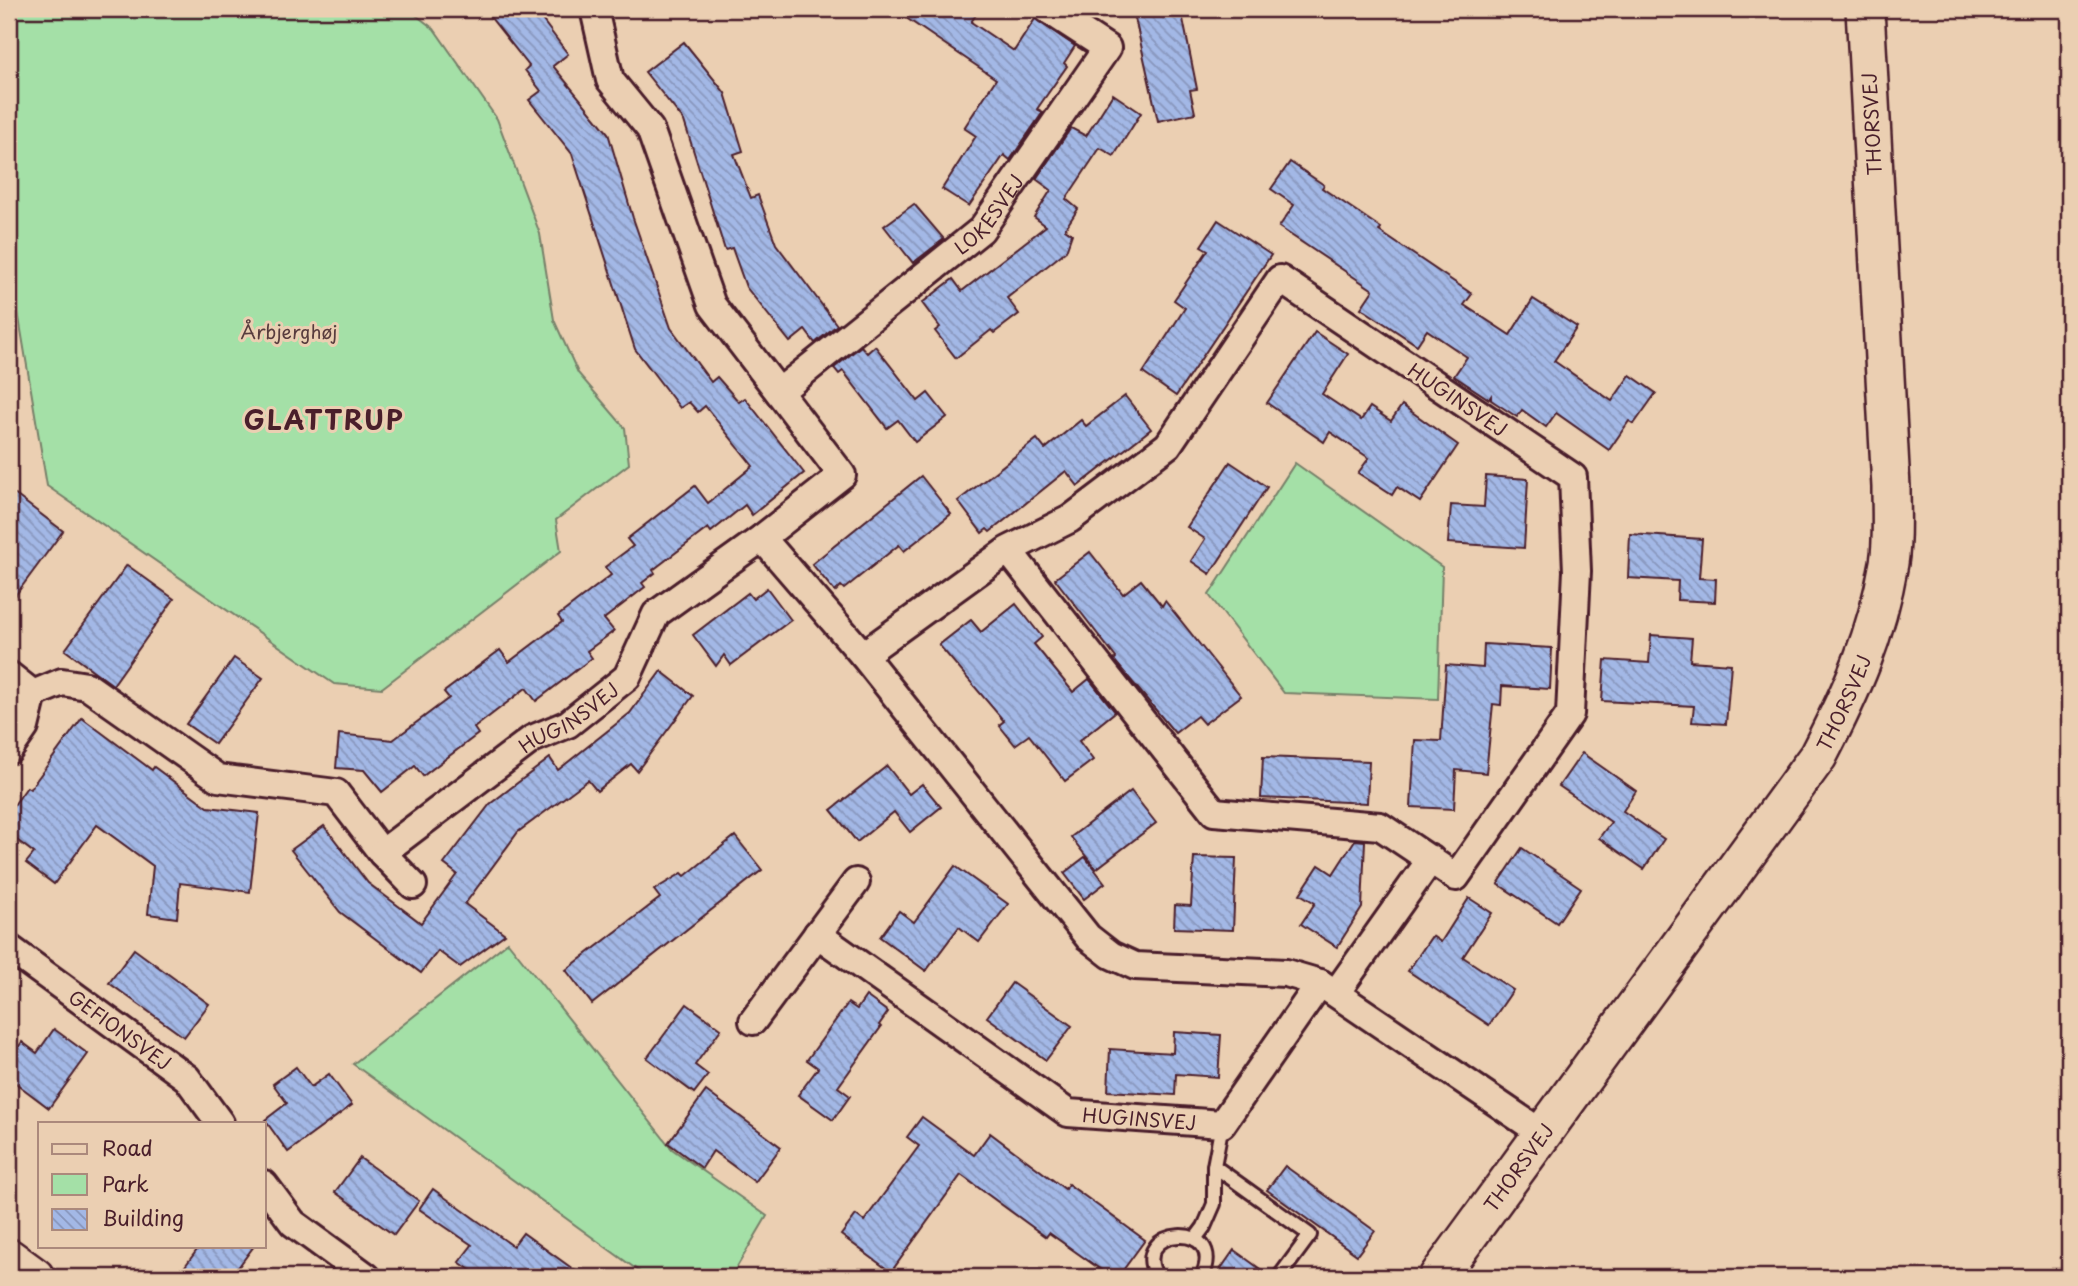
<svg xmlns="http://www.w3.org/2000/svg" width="2078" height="1286" font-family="'Playpen Sans',sans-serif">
  <defs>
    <pattern id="building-back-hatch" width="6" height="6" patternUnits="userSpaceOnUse" patternTransform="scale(1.75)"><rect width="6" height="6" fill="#a3b8e6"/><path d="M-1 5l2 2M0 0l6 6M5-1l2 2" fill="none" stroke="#8795bb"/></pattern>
  </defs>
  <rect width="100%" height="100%" fill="#ebcfb2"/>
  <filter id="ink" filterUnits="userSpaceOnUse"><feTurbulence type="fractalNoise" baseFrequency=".0143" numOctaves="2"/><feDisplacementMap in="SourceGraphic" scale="14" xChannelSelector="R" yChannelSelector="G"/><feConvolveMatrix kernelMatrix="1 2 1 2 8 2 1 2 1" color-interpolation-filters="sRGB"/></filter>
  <g filter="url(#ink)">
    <g fill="#a4e0a7" stroke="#778069" stroke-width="2">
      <path d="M9 9H408L434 29 497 119 540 234 554 320 578 373 625 428 629 464 556 520 561 551 382 688 334 684 47 486 9 258Z"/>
      <path d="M1295 463 1442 567 1438 699 1284 693 1209 595Z"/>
      <path d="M508 942 672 1149 767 1216 731 1277H647L353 1064Z"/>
    </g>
    <g fill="url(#building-back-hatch)" stroke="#4a1f2b" stroke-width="2">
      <path d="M484 9H534L568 54 553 66 608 133 633 218 671 328 711 382 717 377 739 402 745 398 804 473 752 515 745 505 711 532 708 528 653 570 655 573 642 583 645 587 604 619 614 631 587 651 592 658 536 701 526 688 474 728 478 734 423 776 415 766 382 792 364 770 336 768 339 734 393 740 449 698 444 692 500 650 509 662 562 622 558 616 611 575 605 567 633 546 627 539 695 486 708 503 753 466 705 406 698 412 689 402 680 408 635 349 572 154 529 100 541 91 525 70 529 66Z"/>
      <path d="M893 9H980L971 22 1014 51 1035 19 1075 46 1064 63 1067 66 1037 109 1043 112 1010 160 1004 155 969 206 942 189 976 136 964 128 996 79Z"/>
      <path d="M1076 9H1098L1092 19Z"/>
      <path d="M1133 9H1181L1197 89 1190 90 1195 113 1158 121Z"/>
      <path d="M684 42 725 93 743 151 734 154 751 198 758 195 776 244 837 325 815 343 805 330 790 342 746 287 732 248 725 250 684 121 645 72Z"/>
      <path d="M1113 94 1141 113 1114 156 1100 148 1066 199 1078 209 1065 229 1072 234 1066 251 1007 298 1019 314 994 333 991 330 956 358 935 331 940 327 922 303 953 279 962 291 1046 226 1034 217 1051 190 1036 179 1071 128 1086 136Z"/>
      <path d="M1290 162 1324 185 1322 188 1381 228 1379 231 1472 294 1464 305 1510 335 1533 299 1577 327 1554 361 1612 401 1630 375 1656 393 1634 424 1629 421 1609 450 1556 413 1546 427 1522 410 1517 417 1491 400V396L1489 399 1454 376 1467 357 1427 330 1417 345 1361 308 1373 290 1279 227 1294 205 1271 189Z"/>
      <path d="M914 204 944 239 913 263 884 226Z"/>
      <path d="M1218 220 1271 255 1176 396 1143 373 1185 308 1174 300 1208 250 1201 246Z"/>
      <path d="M1315 332 1348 354 1322 394 1361 420 1370 407 1391 421 1402 405 1458 445 1420 502 1397 487 1392 495 1358 473 1369 458 1330 432 1324 442 1267 403Z"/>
      <path d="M861 346 867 353 875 346 918 401 928 393 947 417 915 442 898 420 887 428 843 371 839 374 834 368Z"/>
      <path d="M1125 396 1151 429 1078 486 1066 471 990 532 987 529 982 533 958 501 1037 439 1045 449 1081 420 1086 426Z"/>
      <path d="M1230 462 1267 487 1210 574 1191 561 1205 539 1187 527Z"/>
      <path d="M921 476 951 514 904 551 899 545 844 589 841 586 835 592 812 564Z"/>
      <path d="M1486 476 1528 479 1524 548 1448 543 1451 505 1484 507Z"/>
      <path d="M9 490 63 531 9 604Z"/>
      <path d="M1630 534 1702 539 1699 578 1716 579 1715 602 1677 600 1678 581 1628 578Z"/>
      <path d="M1090 552 1123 594 1141 580 1162 606 1165 601 1241 696 1204 724 1197 716 1175 733 1114 660 1116 658 1055 579Z"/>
      <path d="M127 565 174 599 113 685 65 650Z"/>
      <path d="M767 588 791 620 731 665 724 655 716 666 693 635 748 593 753 599Z"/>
      <path d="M1016 604 1042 637 1034 644 1073 692 1089 679 1115 712 1079 741 1093 760 1065 781 1029 735 1015 745 999 725 1004 721 939 645 971 620 981 632Z"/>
      <path d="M1651 635 1692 638 1690 661 1731 664 1726 724 1692 722 1694 706 1602 701 1605 660 1649 663Z"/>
      <path d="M1484 644 1552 648 1550 689 1502 686 1501 705 1493 704 1486 773 1456 770 1454 809 1411 807 1415 740 1441 741 1446 665 1483 668Z"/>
      <path d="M234 658 263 678 215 744 186 724Z"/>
      <path d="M661 671 693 696 637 771 631 764 597 791 588 780 518 832 465 904 505 934 460 967 438 951 421 973 340 912 291 850 324 826 368 883 421 923 457 874 444 864 490 804 550 758 558 770 630 713Z"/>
      <path d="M82 718 152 770 154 767 208 807 259 813 250 892 180 883 177 918 148 914 153 866 97 825 54 884 26 863 34 853 9 834V812L27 787 30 789Z"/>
      <path d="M1582 753 1636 791 1623 811 1664 839 1644 869 1599 838 1611 822 1559 786Z"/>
      <path d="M1263 757 1369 761 1367 803 1261 798Z"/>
      <path d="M887 766 909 794 922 784 941 807 910 832 894 812 857 842 831 810Z"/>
      <path d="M1131 791 1156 823 1096 869 1071 837Z"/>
      <path d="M735 836 762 870 592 1004 566 970 660 898 654 890 682 873 685 876Z"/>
      <path d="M1355 840 1365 841 1362 908 1337 947 1301 924 1315 903 1300 894 1319 865 1333 874Z"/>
      <path d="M1522 848 1581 888 1557 923 1498 884Z"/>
      <path d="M1085 857 1105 883 1084 899 1064 873Z"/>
      <path d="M1194 857 1236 858 1233 930 1174 928 1175 905 1191 906Z"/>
      <path d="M955 866 1008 904 979 942 959 927 926 971 880 937 899 911 914 922Z"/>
      <path d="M1469 898 1492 913 1463 957 1513 990 1489 1025 1408 971 1432 936 1441 942Z"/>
      <path d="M134 949 209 1004 184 1037 109 983Z"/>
      <path d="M1012 983 1072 1026 1046 1060 987 1017Z"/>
      <path d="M866 996 888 1012 879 1025 881 1027 838 1087 850 1096 833 1120 798 1095 818 1068 807 1060 848 1003 857 1009Z"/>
      <path d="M687 1004 721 1029 695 1065 708 1075 694 1093 647 1058Z"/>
      <path d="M54 1029 88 1054 49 1108 9 1078V1060L22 1042 37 1053Z"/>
      <path d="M1174 1032 1221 1035 1218 1077 1176 1074 1175 1095 1108 1091 1110 1049 1173 1053Z"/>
      <path d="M296 1067 311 1087 329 1074 352 1105 288 1152 265 1120 287 1103 273 1084Z"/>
      <path d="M706 1091 781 1147 755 1182 713 1151 702 1168 668 1143Z"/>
      <path d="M922 1117 974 1155 990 1133 1065 1189 1068 1184 1145 1240 1118 1277H1111L1049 1233 1046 1237 961 1175 891 1272 841 1235 856 1215 864 1221 919 1146 907 1137Z"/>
      <path d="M360 1158 419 1201 394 1235 335 1192Z"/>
      <path d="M1285 1166 1375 1231 1357 1255 1267 1190Z"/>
      <path d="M433 1189 513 1246 523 1233 584 1277H480L459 1262 472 1245 419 1209Z"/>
      <path d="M200 1246H254L231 1277H177Z"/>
      <path d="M1234 1250 1270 1276V1277H1215Z"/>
    </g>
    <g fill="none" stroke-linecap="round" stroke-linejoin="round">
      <defs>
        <g id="lane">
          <path d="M1214 1166 1310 1235 1279 1277"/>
          <path d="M1195 1239 1204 1227 1214 1204V1166L1222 1124"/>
          <path d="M1157 1277C1127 1227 1229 1218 1202 1277"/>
        </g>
        <g id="street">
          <path id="s1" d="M779 392 981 230 1107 48 1047 9"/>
          <path d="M762 538 863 655 1088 937 1111 955 1135 966 1286 973 1320 983 1543 1134"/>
          <path d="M863 655 1008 550 1214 812 1380 826 1456 877 1570 714 1577 571 1573 477 1280 279 1168 445 1070 519 1008 550"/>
          <path d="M9 675 33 694 25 727 9 750"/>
          <path d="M33 694 62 682 87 686 218 778 336 793 382 853 413 885"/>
          <path id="s2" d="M382 853 532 739 568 724 627 677 656 614 762 538 842 475 712 305 650 129 610 80 594 9"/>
          <path id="s3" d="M817 934 1068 1113 1222 1124 1320 983"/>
          <path id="s4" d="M9 948 187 1078 220 1123"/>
          <path d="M1336 993 1431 859"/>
          <path d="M753 1021 856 882"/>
          <path d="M264 1184 293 1223 367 1277"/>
        </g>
        <g id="secondary">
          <path d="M9 1258 35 1277"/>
          <path id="s5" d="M1438 1277 1818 756C1852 690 1876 638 1889 563 1893 539 1891 512 1891 487L1865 9"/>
        </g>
      </defs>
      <use href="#lane" stroke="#4a1f2b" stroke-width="18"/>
      <use href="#street" stroke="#4a1f2b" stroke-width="32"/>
      <use href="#secondary" stroke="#4a1f2b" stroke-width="42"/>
      <use href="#lane" stroke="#ebcfb2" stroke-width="12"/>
      <use href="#street" stroke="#ebcfb2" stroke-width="26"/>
      <use href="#secondary" stroke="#ebcfb2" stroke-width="37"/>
    </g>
  </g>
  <g text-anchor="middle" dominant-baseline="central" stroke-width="6" stroke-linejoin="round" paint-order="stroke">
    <g font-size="19" fill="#4a1f2b" stroke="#ebcfb2">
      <text transform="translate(1871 124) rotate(-93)">THORSVEJ</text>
      <text stroke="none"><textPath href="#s1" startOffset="276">LOKESVEJ</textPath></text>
      <text transform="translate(1458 399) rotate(34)">HUGINSVEJ</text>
      <text stroke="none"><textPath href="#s5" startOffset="704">THORSVEJ</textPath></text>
      <text stroke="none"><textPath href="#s2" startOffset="231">HUGINSVEJ</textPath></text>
      <text stroke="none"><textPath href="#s4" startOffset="138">GEFIONSVEJ</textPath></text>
      <text stroke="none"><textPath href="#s3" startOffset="380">HUGINSVEJ</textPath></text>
      <text stroke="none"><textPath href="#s5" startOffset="136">THORSVEJ</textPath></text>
    </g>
    <g font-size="19" fill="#583c3e" stroke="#ebcfb2">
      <text x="289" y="331">Årbjerghøj</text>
    </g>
    <g font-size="26" font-weight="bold" letter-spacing="2" fill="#4a1f2b" stroke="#ebcfb2">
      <text x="324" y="419">GLATTRUP</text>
    </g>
  </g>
  <rect width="2078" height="1286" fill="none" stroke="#ebcfb2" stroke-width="35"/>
  <rect x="18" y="18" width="2043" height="1251" fill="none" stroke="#4a1f2b" stroke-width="2.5" filter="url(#ink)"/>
  <rect x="38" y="1122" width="228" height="126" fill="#ebcfb2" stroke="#ab897c" stroke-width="2"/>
  <rect x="52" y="1144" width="35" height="10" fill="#ebcfb2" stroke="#ab897c" stroke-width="2"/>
  <text x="102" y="1156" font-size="21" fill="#4a1f2b">Road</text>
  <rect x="52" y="1174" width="35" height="21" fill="#a4e0a7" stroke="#ab897c" stroke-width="2"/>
  <text x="102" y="1192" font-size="21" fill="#4a1f2b">Park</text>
  <rect x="52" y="1209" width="35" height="21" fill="url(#building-back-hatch)" stroke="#ab897c" stroke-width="2"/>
  <text x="102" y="1226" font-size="21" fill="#4a1f2b">Building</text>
</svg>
